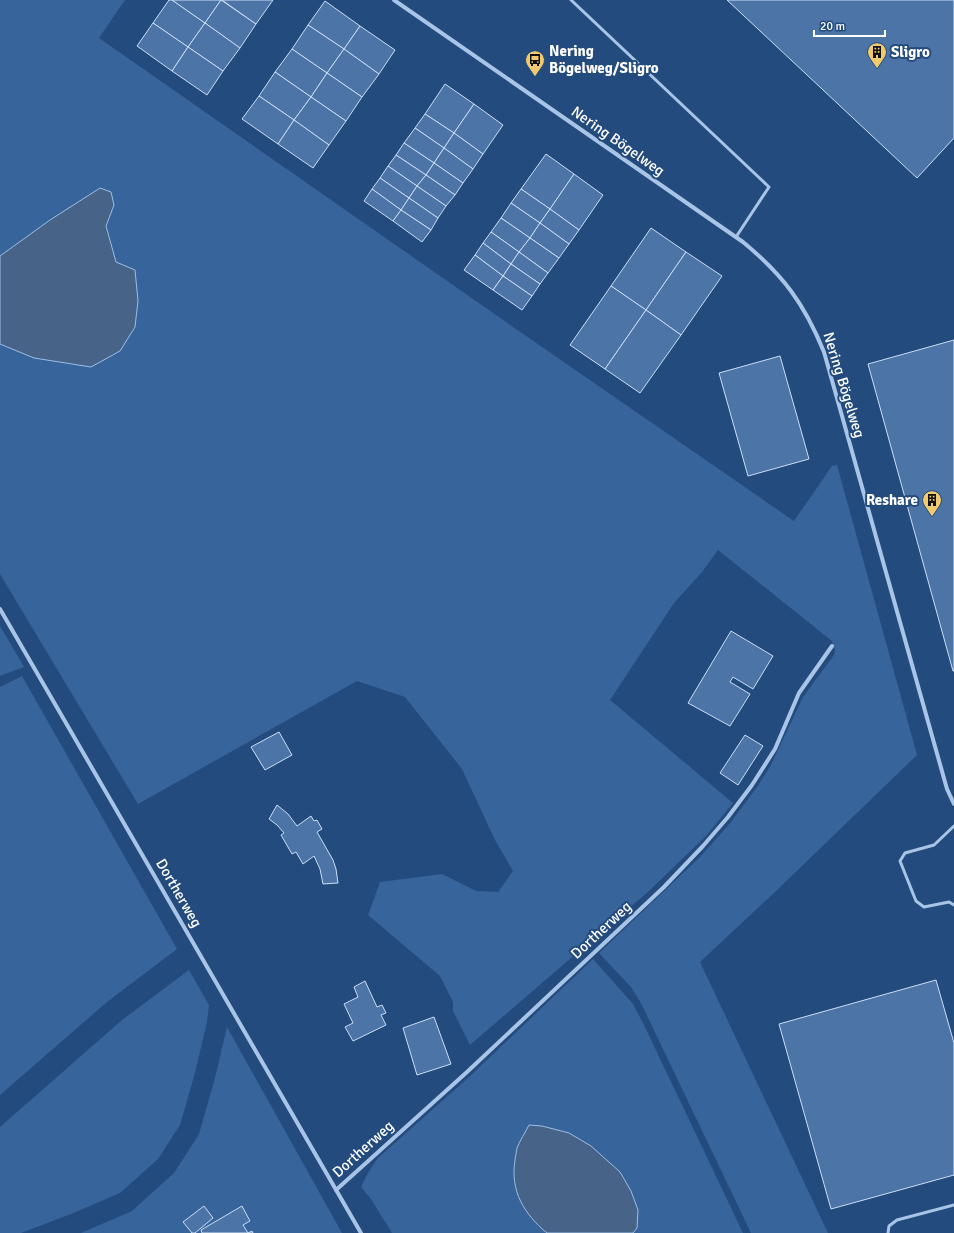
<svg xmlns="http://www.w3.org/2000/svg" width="954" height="1233" font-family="Signika,sans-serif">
  <rect width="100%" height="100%" fill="#244b7d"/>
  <g fill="#37649b">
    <path d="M0 0H125L99 38 516 329 794 521 832 466 837 465 917 755 775 892 700 962 828 1233H751L641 1003 631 987 599 953 701 856 731 822 757 787 771 765 803 697 834 655 835 650 832 641 718 550 702 572 674 603 610 700 733 803 706 836 649 891 470 1045 453 1011V1002L440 976 368 915 380 882 442 874 476 891 498 892 513 871 495 840 462 769 405 697 357 681 138 804 0 574V344L34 358 91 367 116 262 106 226 114 205 50 220 0 256Z"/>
    <path d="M0 626 24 667 0 676Z"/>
    <path d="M22 676 177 949 107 1002 0 1095V687Z"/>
    <path d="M593 959 633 1004 643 1023 743 1233H633L637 1228 535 1222 547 1233H392L371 1199 361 1187 369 1171 378 1158 468 1078Z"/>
    <path d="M189 970 209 1005 207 1022 195 1073 180 1125 158 1159 120 1193 71 1214 21 1233H0V1127L122 1020Z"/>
    <path d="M227 1027 342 1233H81L132 1211 174 1173 199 1134 215 1078Z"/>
  </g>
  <g fill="#476488" stroke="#9cbfe6">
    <path d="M100 188 111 192 114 205 106 226 116 262 135 270 138 301 135 327 120 351 91 367 34 358 0 344V256L50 220Z"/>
    <path d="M529 1125 542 1126 569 1133 591 1146 620 1172 631 1191 638 1210 637 1228 633 1233H547C524 1214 510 1191 515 1160 516 1156 516 1152 517 1148 520 1140 525 1133 529 1125Z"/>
  </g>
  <g fill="#4c74a6" stroke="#cbdef4">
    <path d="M169 0H172L205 23 188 47 153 23Z"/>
    <path d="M172 0H221L205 23Z"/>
    <path d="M221 0 256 24 240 48 205 23Z"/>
    <path d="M222 0H273L256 24Z"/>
    <path d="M727 0H954V138L917 178Z"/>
    <path d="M325 1 360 26 344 49 308 25Z"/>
    <path d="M153 23 188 47 172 71 137 46Z"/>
    <path d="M205 23 240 48 223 71 188 47Z"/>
    <path d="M308 25 344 49 327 73 292 49Z"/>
    <path d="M360 26 395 50 379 74 344 49Z"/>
    <path d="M188 47 223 71 207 95 172 71Z"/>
    <path d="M292 49 327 73 311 97 275 72Z"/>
    <path d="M344 49 379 74 362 97 327 73Z"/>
    <path d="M275 72 311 97 294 120 259 96Z"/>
    <path d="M327 73 362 97 346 121 311 97Z"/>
    <path d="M445 84 474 104 454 133 425 114Z"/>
    <path d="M259 96 294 120 278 144 242 119Z"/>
    <path d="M311 97 346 121 329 145 294 120Z"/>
    <path d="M474 104 503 125 483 154 454 133Z"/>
    <path d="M425 114 454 133 444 148 415 128Z"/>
    <path d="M294 120 329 145 313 168 278 144Z"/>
    <path d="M415 128 444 148 434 163 404 143Z"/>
    <path d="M454 133 483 154 473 169 444 148Z"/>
    <path d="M404 143 434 163 426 175 396 155Z"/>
    <path d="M444 148 473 169 463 183 434 163Z"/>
    <path d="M546 154 574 174 550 209 521 189Z"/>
    <path d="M396 155 426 175 417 186 388 166Z"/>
    <path d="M434 163 463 183 455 195 426 175Z"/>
    <path d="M388 166 417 186 409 198 380 178Z"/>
    <path d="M574 174 603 195 579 230 550 209Z"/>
    <path d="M426 175 455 195 446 206 417 186Z"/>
    <path d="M380 178 409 198 401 210 372 189Z"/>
    <path d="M417 186 446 206 438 218 409 198Z"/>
    <path d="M372 189 401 210 393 221 364 201Z"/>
    <path d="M521 189 550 209 540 223 511 203Z"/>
    <path d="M409 198 438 218 431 230 401 210Z"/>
    <path d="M511 203 540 223 530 238 501 218Z"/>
    <path d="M550 209 579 230 569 244 540 223Z"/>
    <path d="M401 210 431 230 422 242 393 221Z"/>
    <path d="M501 218 530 238 519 252 491 232Z"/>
    <path d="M540 223 569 244 559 258 530 238Z"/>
    <path d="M651 228 686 252 646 310 611 286Z"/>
    <path d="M491 232 519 252 511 264 483 243Z"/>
    <path d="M530 238 559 258 548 273 519 252Z"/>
    <path d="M483 243 511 264 503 276 475 255Z"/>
    <path d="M519 252 548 273 540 284 511 264Z"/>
    <path d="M686 252 722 276 681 335 646 310Z"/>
    <path d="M475 255 503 276 493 290 464 270Z"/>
    <path d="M511 264 540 284 532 296 503 276Z"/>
    <path d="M503 276 532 296 522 310 493 290Z"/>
    <path d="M611 286 646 310 605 369 570 345Z"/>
    <path d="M646 310 681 335 640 393 605 369Z"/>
    <path d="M954 340V671H953L868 364Z"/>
    <path d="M780 356 809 459 748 476 719 373Z"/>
    <path d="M731 631 773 656 753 689 733 677 730 682 750 694 730 726 688 703Z"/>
    <path d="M279 732 292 755 265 770 251 747Z"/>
    <path d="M745 735 763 746 738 785 720 773Z"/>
    <path d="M277 805 288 814 297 826 311 816 314 821 317 820 322 829 317 832 333 860 336 869 338 883 323 884 320 869 314 856 303 864 296 852 292 854 281 835 284 833 277 825 269 819Z"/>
    <path d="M936 980 954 1043V1175L831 1209 779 1024Z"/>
    <path d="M365 981 377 1007 382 1005 386 1013 381 1015 386 1025 353 1041 345 1027 353 1023 344 1004 358 997 354 987Z"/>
    <path d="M434 1017 451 1064 417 1075 403 1028Z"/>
    <path d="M204 1206 213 1218 195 1233H192L183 1222Z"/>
    <path d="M242 1206 250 1221 243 1225 248 1233 252 1231 253 1233H202L201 1230Z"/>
  </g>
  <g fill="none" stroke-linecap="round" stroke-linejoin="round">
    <g stroke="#a8c4e6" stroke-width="3">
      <path d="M571 0 769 187 736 237"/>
      <path d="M954 826 934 845 905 853 900 861 916 901 924 907 949 902 954 905"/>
      <path d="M888 1233 889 1226 897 1220 954 1205"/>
    </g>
    <g stroke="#a8c4e6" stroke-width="4">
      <path d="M394 0 743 242C783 275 804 303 824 352L947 789 954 804"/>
      <path d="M0 609 361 1233"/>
      <path d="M336 1190 467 1072 664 887 703 846 728 817 752 785 775 749 799 693 832 646"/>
    </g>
  </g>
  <defs>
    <symbol id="building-pin" viewBox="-11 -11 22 30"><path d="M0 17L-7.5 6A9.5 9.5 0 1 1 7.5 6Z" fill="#f0ca6c" stroke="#244b7d"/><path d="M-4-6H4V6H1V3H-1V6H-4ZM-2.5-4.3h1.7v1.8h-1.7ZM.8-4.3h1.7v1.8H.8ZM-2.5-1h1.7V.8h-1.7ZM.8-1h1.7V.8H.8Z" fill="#111"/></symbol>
    <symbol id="bus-pin" viewBox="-11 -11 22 30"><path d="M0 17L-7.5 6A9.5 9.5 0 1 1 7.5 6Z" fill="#f0ca6c" stroke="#244b7d"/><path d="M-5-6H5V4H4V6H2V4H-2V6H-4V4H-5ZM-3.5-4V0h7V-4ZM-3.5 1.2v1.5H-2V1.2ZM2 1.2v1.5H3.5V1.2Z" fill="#111"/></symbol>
  </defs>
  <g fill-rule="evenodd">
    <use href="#building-pin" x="866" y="41" width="22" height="30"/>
    <use href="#bus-pin" x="524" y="49" width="22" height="30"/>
    <use href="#building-pin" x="921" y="489" width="22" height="30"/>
  </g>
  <g text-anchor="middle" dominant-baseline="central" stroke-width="4" stroke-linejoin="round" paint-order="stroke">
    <g font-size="15" font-weight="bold" fill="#fff" stroke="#244b7d" text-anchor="start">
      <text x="549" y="51">Nering<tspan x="549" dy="17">Bögelweg/Sligro</tspan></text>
      <text x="891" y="52">Sligro</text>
      <text x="918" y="500" text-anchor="end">Reshare</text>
    </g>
    <g font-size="15" fill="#fff" stroke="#244b7d">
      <text transform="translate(618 141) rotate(35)">Nering Bögelweg</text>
      <text transform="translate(844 385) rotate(73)">Nering Bögelweg</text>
      <text transform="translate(179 893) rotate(60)">Dortherweg</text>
      <text transform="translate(601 930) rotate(-43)">Dortherweg</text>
      <text transform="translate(363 1149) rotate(-42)">Dortherweg</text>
    </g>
  </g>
  <path d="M814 30v6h71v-6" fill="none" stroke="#ffffff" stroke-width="2"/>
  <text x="820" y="30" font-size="12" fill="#ffffff" stroke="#244b7d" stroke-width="3" paint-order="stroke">20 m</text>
</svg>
